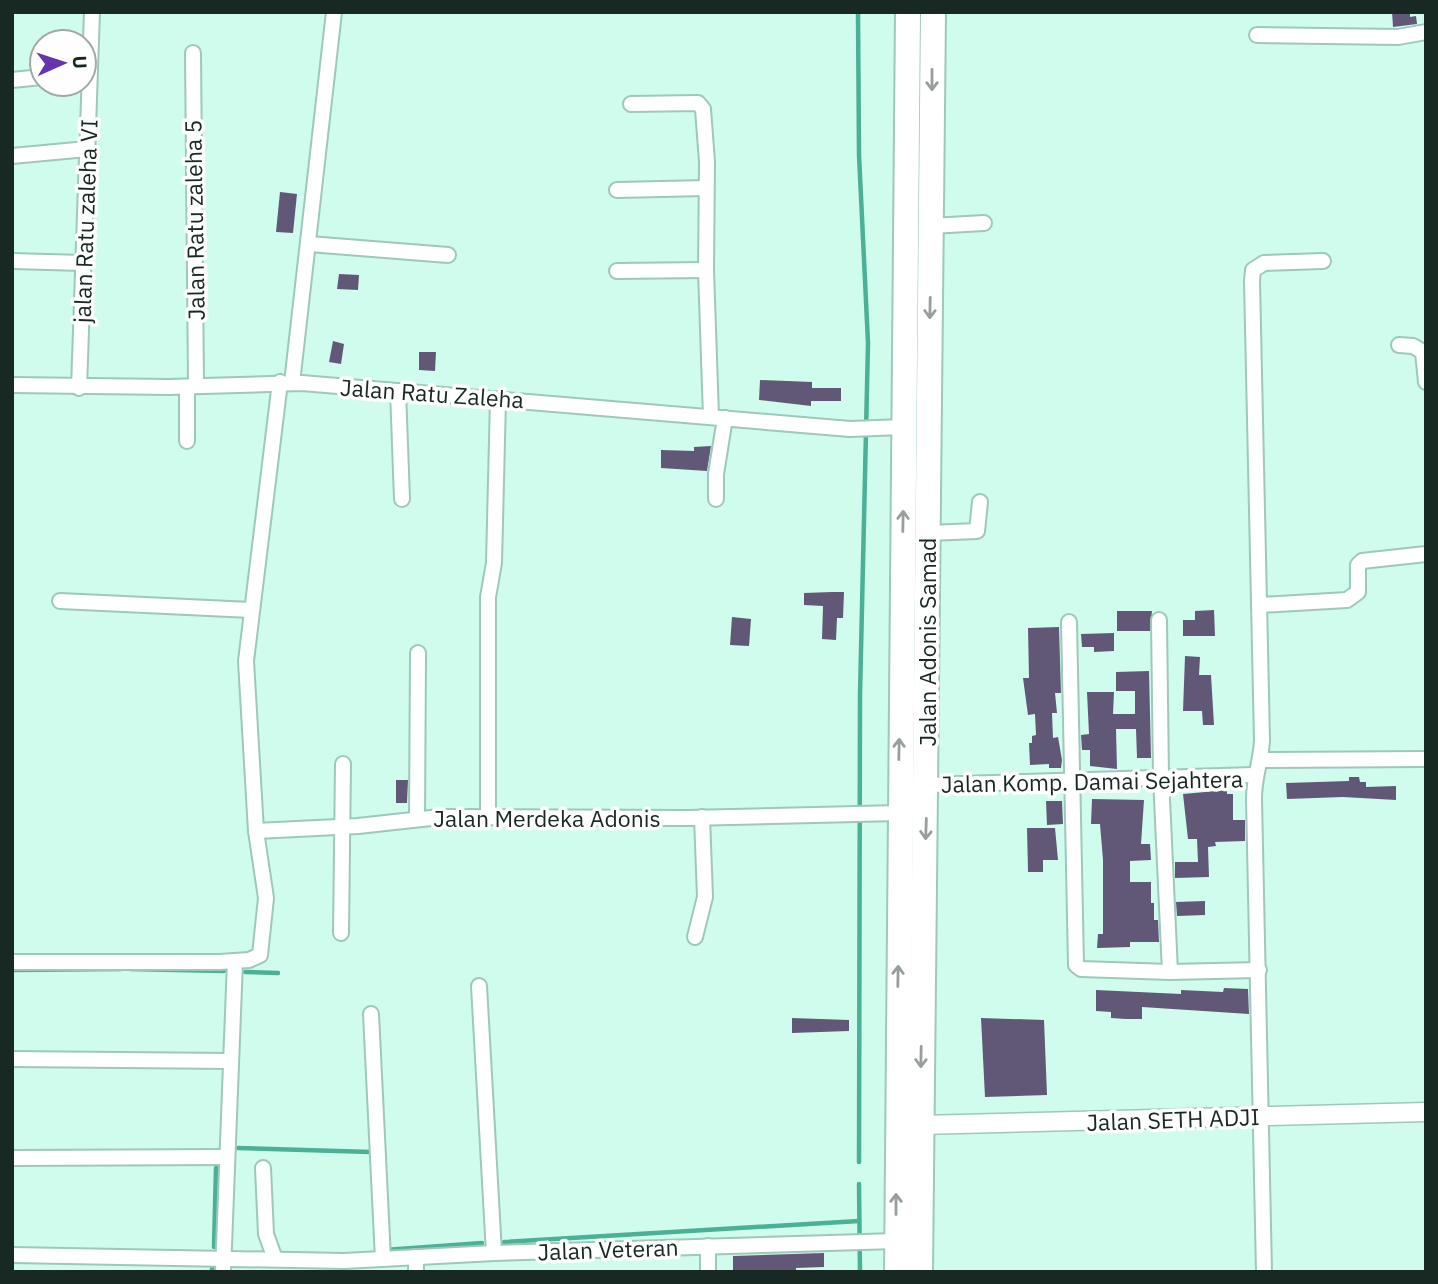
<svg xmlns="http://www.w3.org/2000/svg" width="1438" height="1284" font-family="'IBM Plex Sans',sans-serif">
  <rect width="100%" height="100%" fill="#d0fcee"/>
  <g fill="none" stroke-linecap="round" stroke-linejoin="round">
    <g stroke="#4ab096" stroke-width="4.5">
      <path d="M858 12 859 155 868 343 860 695 859 1162"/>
      <path d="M130 969 224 971"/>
      <path d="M12 970 121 969"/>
      <path d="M245 972 278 973"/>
      <path d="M238 1148 371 1152"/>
      <path d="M859 1184 860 1272"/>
      <path d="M504 1242 859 1221"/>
      <path d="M214 1247 216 1168"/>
      <path d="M385 1250 482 1243"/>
      <path d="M212 1272V1268"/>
    </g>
  </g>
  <g fill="#615877">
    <path d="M1392 12H1410V17L1416 16 1417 24 1393 27Z"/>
    <path d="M280 192 297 194 293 233 276 232Z"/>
    <path d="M339 274 359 275 358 290 337 289Z"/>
    <path d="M333 341 344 344 341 364 329 362Z"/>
    <path d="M419 352H436L435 371 419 370Z"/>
    <path d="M760 380 812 382V388H841V401H811V406L759 400Z"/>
    <path d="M711 446 707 471 661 468V450L694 451V447Z"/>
    <path d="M832 592H844L843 618H837L836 640 822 639 823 606 804 605V593Z"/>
    <path d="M1214 610 1215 636H1183V620H1195V611Z"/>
    <path d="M1117 611H1152L1150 631H1117Z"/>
    <path d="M732 617 751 619 749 646 730 645Z"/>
    <path d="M1059 627 1061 693H1055L1057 713H1052L1053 738 1058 737 1062 760 1061 768H1049V764L1030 765 1029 743H1032V736L1036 735 1035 714 1028 715 1023 678H1029L1028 628Z"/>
    <path d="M1114 633V651L1094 652V647H1082L1081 634Z"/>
    <path d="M1185 656 1200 657 1199 675H1211L1214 725H1203L1202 711H1183Z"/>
    <path d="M1149 671 1151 758H1137L1136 729H1116L1117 769 1090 766V750H1082L1081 735 1089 734 1087 692H1114L1113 714H1135V691H1116V672Z"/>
    <path d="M1349 777H1359L1360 782H1366V787L1396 786V800L1343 797 1287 799 1286 783 1349 781Z"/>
    <path d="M396 780H408L407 803H396Z"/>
    <path d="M1227 790V794H1233V820H1245V841L1215 842 1216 846 1208 847 1209 877 1175 878V862H1198L1197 839H1188L1183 794Z"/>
    <path d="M1092 799 1144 800 1141 844H1150L1151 860 1130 861V882H1151V903H1154V920H1158L1159 942H1130V947L1097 948 1098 934H1103V860L1100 824H1091Z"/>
    <path d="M1046 801H1062L1063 824 1047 825Z"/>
    <path d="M1027 828H1055L1058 860H1043V872H1028Z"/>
    <path d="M1205 901V915L1177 916 1176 902Z"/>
    <path d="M1224 988 1248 989 1249 1014 1142 1007V1019H1126L1111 1018V1012L1096 1011V990L1181 994V990L1223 992Z"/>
    <path d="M792 1018 849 1020V1031L792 1033Z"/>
    <path d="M981 1018 1044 1020 1047 1095 985 1097Z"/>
    <path d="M824 1253V1267L796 1268V1272H733V1256Z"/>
  </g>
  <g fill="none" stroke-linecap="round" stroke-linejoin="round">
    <defs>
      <g id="minor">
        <path d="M1257 35 1398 37 1426 32"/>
        <path d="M193 53 196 386"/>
        <path d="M12 80 42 77"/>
        <path d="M631 104 698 103 703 109 707 162 706 270 711 417"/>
        <path d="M12 156 87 149"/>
        <path d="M617 190 706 188"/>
        <path d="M931 226 984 223"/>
        <path d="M309 244 448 255"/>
        <path d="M12 261 83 263"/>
        <path d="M617 271 706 270"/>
        <path d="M1399 345 1413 346 1423 352 1426 382"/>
        <path d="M292 383 334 12"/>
        <path d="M12 385 169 387 302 383 850 429 904 427"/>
        <path d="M187 387V441"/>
        <path d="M79 388 92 12"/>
        <path d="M398 391 402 499"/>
        <path d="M716 499V474L725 418"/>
        <path d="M928 533 977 531 980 502"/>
        <path d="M60 601 251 610"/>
        <path d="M1260 605 1347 600 1358 592V565L1362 561 1426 554"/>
        <path d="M1159 620 1161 777 1170 972"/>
        <path d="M1069 622 1076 965 1081 969 1170 972 1259 970"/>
        <path d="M1260 760 1426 759"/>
        <path d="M927 785 1254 775"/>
        <path d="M488 816V597L494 563 498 399"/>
        <path d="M417 818 418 653"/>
        <path d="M256 831 358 826 440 817 688 818 899 813"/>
        <path d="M341 933 343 764"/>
        <path d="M695 937 705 897 702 817"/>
        <path d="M12 962H220L249 960 260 955 266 898 256 831 246 661 280 382"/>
        <path d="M479 986 494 1253"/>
        <path d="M371 1014 383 1259"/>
        <path d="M12 1059 230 1061"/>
        <path d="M12 1158 227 1157"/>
        <path d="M263 1168 266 1234 275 1259"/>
        <path d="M708 1246V1272"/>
        <path d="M12 1255 344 1261 494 1253 896 1241"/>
        <path d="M223 1272 235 961"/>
        <path d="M416 1272V1257"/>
        <path d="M1264 1272 1254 799C1254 776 1261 762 1262 740L1252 281 1253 270 1264 263 1323 261"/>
      </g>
      <path id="tertiary" d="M921 1125 1426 1112"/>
      <g id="trunk">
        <path d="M897 1272 908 12"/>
        <path d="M920 1272 933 12"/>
      </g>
    </defs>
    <use href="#minor" stroke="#9dc8ba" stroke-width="18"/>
    <use href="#tertiary" stroke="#9dc8ba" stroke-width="21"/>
    <use href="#trunk" stroke="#9dc8ba" stroke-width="28"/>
    <use href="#minor" stroke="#fff" stroke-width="14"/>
    <use href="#tertiary" stroke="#fff" stroke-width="18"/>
    <use href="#trunk" stroke="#fff" stroke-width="24"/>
  </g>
  <defs><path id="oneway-shaft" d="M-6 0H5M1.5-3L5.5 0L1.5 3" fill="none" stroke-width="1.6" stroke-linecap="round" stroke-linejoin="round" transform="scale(1.75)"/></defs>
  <g stroke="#979e9c">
    <use href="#oneway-shaft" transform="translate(932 80) rotate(90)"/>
    <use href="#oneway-shaft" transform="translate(930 308) rotate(91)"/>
    <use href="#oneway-shaft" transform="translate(903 521) rotate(-89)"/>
    <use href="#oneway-shaft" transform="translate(899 749) rotate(-89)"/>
    <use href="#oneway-shaft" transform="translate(926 829) rotate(92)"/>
    <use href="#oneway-shaft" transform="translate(898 976) rotate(-89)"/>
    <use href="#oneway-shaft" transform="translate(921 1057) rotate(91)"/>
    <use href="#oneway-shaft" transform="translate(896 1204) rotate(-90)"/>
  </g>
  <g text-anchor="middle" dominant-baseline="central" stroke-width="7" stroke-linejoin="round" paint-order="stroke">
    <g font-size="23" fill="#182823" stroke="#fefefe">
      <text transform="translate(194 220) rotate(-91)">Jalan Ratu zaleha 5</text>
      <text transform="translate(85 221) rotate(-88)">jalan Ratu zaleha VI</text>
      <text transform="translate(432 393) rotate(4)">Jalan Ratu Zaleha</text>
      <text transform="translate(927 642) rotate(-90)">Jalan Adonis Samad</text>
      <text transform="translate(1092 781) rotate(-1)">Jalan Komp. Damai Sejahtera</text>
      <text x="547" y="818">Jalan Merdeka Adonis</text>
      <text transform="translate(1173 1119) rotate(-2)">Jalan SETH ADJI</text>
      <text transform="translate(608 1249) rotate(-2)">Jalan Veteran</text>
    </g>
  </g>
  <rect width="1438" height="1284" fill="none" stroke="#182823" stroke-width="28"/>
  <g transform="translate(63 63) rotate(87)"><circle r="33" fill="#fefefe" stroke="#a2a8a6" stroke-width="2"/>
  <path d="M0-5L12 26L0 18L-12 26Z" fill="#6635ac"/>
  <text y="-10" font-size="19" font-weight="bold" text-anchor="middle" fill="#182823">U</text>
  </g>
</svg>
